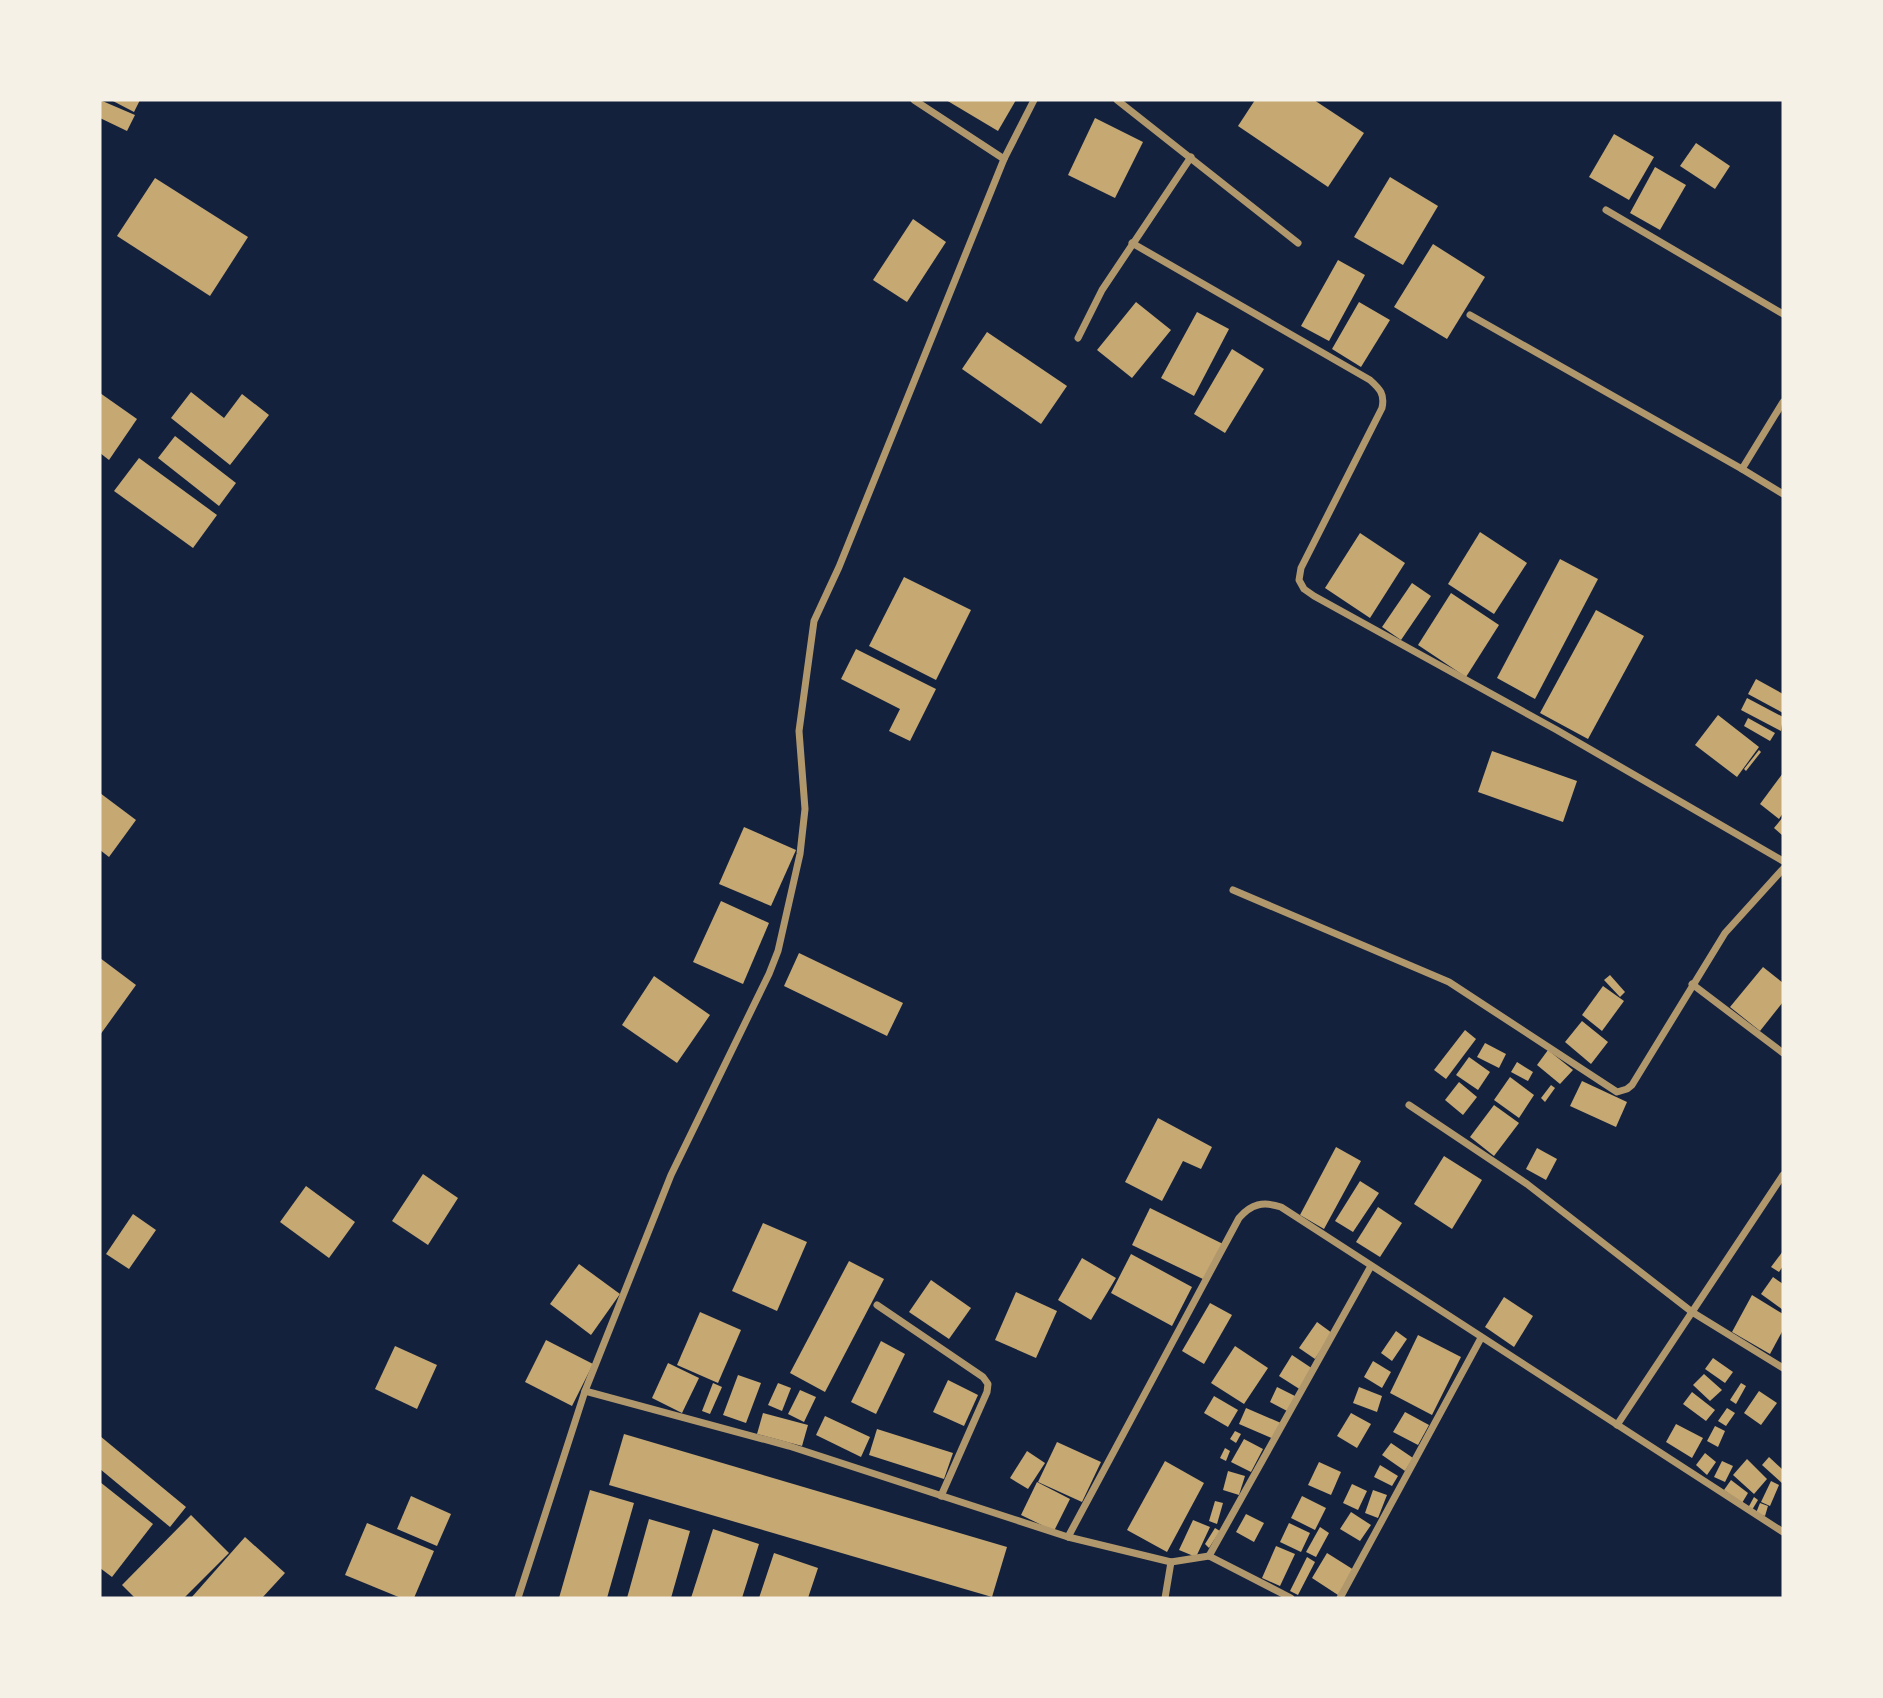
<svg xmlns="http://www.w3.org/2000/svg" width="1883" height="1698" font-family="Commissioner,sans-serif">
  <rect width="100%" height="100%" fill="#14213d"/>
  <g fill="#c6a872">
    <path d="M100 100 135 115 127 131 100 118Z"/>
    <path d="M111 100H140L134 112Z"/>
    <path d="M946 100H1016L998 131Z"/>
    <path d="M1255 100H1314L1364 133 1328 187 1238 126Z"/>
    <path d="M1095 118 1143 142 1115 198 1068 175Z"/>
    <path d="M1614 134 1654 157 1629 200 1589 177Z"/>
    <path d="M1696 143 1730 166 1715 189 1680 166Z"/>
    <path d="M1655 167 1686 185 1660 230 1630 213Z"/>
    <path d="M1390 177 1438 206 1403 265 1354 237Z"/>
    <path d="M155 178 248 237 210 296 117 236Z"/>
    <path d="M913 219 946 242 907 302 873 280Z"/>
    <path d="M1433 244 1485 277 1447 339 1394 307Z"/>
    <path d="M1338 260 1365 275 1329 341 1301 326Z"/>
    <path d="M1136 302 1171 330 1132 378 1097 350Z"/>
    <path d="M1359 302 1390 320 1361 367 1332 349Z"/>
    <path d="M1197 312 1229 329 1194 396 1161 378Z"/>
    <path d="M987 332 1067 386 1041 424 962 369Z"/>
    <path d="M1232 349 1264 369 1225 433 1194 414Z"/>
    <path d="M191 392 224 418 242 394 269 415 230 465 171 418Z"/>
    <path d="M100 393 137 419 109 460 100 453Z"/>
    <path d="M175 436 236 483 219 506 158 458Z"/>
    <path d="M139 458 217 515 193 548 114 491Z"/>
    <path d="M1480 532 1527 563 1494 614 1448 584Z"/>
    <path d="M1360 533 1405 563 1370 618 1325 588Z"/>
    <path d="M1560 559 1598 579 1535 699 1497 678Z"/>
    <path d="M904 577 971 610 936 680 869 646Z"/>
    <path d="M1412 583 1431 596 1401 640 1382 627Z"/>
    <path d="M1451 593 1499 625 1466 677 1418 645Z"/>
    <path d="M1596 610 1644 636 1588 739 1540 713Z"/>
    <path d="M856 649 936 689 910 741 889 731 900 709 841 679Z"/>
    <path d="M1756 679 1783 694V713L1748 694Z"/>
    <path d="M1747 698 1783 717 1781 731 1741 710Z"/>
    <path d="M1718 715 1759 747 1737 777 1695 745Z"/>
    <path d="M1748 718 1775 733 1770 741 1744 726Z"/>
    <path d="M1759 750 1761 752 1746 771 1744 769Z"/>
    <path d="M1492 751 1577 781 1563 822 1478 792Z"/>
    <path d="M1783 773V813L1779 819 1760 804Z"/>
    <path d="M100 793 136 820 109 857 100 850Z"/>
    <path d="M1783 817V836L1774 828Z"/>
    <path d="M744 827 796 850 771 906 719 884Z"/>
    <path d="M721 901 769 923 743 984 693 962Z"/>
    <path d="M799 953 903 1003 887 1036 784 986Z"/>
    <path d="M100 958 136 985 100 1035Z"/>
    <path d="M1763 967 1783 983V1002L1760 1031 1730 1007Z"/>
    <path d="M1610 975 1625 992 1620 997 1604 980Z"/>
    <path d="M654 976 710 1015 677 1063 622 1025Z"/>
    <path d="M1603 986 1624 1001 1602 1031 1582 1015Z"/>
    <path d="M1582 1021 1608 1042 1591 1064 1565 1042Z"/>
    <path d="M1465 1030 1476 1039 1446 1079 1434 1070Z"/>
    <path d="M1485 1043 1506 1054 1499 1068 1477 1057Z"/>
    <path d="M1548 1050 1573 1070 1560 1084 1537 1065Z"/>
    <path d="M1469 1057 1490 1072 1478 1090 1456 1075Z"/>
    <path d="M1517 1062 1533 1072 1528 1081 1511 1072Z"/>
    <path d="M1510 1077 1534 1095 1519 1118 1494 1100Z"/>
    <path d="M1582 1081 1627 1102 1616 1127 1570 1106Z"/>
    <path d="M1459 1082 1477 1097 1463 1115 1445 1100Z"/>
    <path d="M1551 1085 1555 1088 1545 1102 1541 1098Z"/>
    <path d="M1494 1105 1519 1123 1494 1156 1470 1137Z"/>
    <path d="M1158 1118 1212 1147 1201 1169 1183 1161 1162 1201 1125 1182Z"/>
    <path d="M1336 1147 1361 1161 1324 1229 1300 1215Z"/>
    <path d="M1537 1148 1557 1159 1546 1180 1526 1169Z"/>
    <path d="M1444 1156 1482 1180 1452 1229 1414 1204Z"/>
    <path d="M423 1174 458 1198 428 1245 392 1221Z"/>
    <path d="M1360 1181 1379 1193 1353 1232 1335 1221Z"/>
    <path d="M306 1186 355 1222 329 1258 280 1222Z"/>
    <path d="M1378 1207 1402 1223 1380 1257 1356 1242Z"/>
    <path d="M1150 1208 1223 1244 1205 1280 1132 1245Z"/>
    <path d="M133 1214 156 1230 129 1269 106 1254Z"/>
    <path d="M763 1223 807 1242 777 1311 732 1291Z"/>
    <path d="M1783 1251V1266L1779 1272 1771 1267Z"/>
    <path d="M1131 1254 1192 1287 1172 1326 1111 1293Z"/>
    <path d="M1082 1258 1116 1278 1091 1320 1058 1300Z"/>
    <path d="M849 1261 884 1279 825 1392 790 1373Z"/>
    <path d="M579 1264 620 1294 591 1335 550 1304Z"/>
    <path d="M1773 1277 1783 1284V1310L1761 1294Z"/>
    <path d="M931 1280 971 1308 949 1339 909 1312Z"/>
    <path d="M1016 1292 1057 1311 1036 1358 995 1340Z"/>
    <path d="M1752 1295 1783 1314V1330L1770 1354 1732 1332Z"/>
    <path d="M1504 1297 1533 1316 1514 1347 1485 1327Z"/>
    <path d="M1210 1303 1232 1315 1204 1364 1182 1351Z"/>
    <path d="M700 1312 741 1330 718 1383 677 1365Z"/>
    <path d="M1317 1322 1332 1333 1315 1359 1299 1348Z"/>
    <path d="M1396 1331 1407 1339 1392 1361 1381 1353Z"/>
    <path d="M1418 1335 1461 1357 1432 1415 1390 1393Z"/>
    <path d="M546 1340 593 1364 572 1406 525 1382Z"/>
    <path d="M881 1341 905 1354 876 1414 851 1402Z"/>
    <path d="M395 1346 437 1365 417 1409 375 1389Z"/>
    <path d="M1235 1346 1268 1368 1244 1404 1211 1383Z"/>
    <path d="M1292 1355 1313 1369 1301 1390 1279 1376Z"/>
    <path d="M1713 1358 1733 1372 1725 1383 1705 1369Z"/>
    <path d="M1373 1361 1391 1372 1382 1388 1364 1377Z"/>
    <path d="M668 1363 699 1378 682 1413 652 1398Z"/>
    <path d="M1704 1374 1722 1390 1710 1401 1693 1385Z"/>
    <path d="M738 1375 761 1383 746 1423 723 1415Z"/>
    <path d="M948 1380 978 1395 964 1426 933 1412Z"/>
    <path d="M713 1383 722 1387 710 1414 702 1411Z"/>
    <path d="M778 1383 791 1388 782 1411 768 1405Z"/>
    <path d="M1741 1383 1746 1386 1736 1404 1730 1400Z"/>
    <path d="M1277 1387 1297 1397 1289 1412 1270 1402Z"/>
    <path d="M1359 1387 1382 1396 1377 1412 1353 1403Z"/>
    <path d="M800 1390 816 1397 804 1422 788 1414Z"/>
    <path d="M1759 1391 1777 1403 1761 1425 1744 1413Z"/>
    <path d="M1692 1392 1715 1410 1706 1421 1683 1404Z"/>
    <path d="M1214 1396 1238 1410 1228 1427 1204 1413Z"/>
    <path d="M1246 1408 1281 1423 1274 1439 1239 1424Z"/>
    <path d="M1727 1408 1735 1413 1726 1426 1718 1421Z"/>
    <path d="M1405 1412 1429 1425 1418 1445 1393 1432Z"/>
    <path d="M763 1413 808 1425 802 1446 757 1434Z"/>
    <path d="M1351 1413 1371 1424 1357 1448 1337 1436Z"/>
    <path d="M825 1416 870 1437 861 1457 816 1435Z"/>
    <path d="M1676 1424 1703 1438 1692 1458 1666 1442Z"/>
    <path d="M1715 1426 1725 1431 1718 1447 1707 1441Z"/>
    <path d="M877 1429 953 1453 944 1479 869 1455Z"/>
    <path d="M1235 1431 1241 1434 1236 1443 1230 1439Z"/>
    <path d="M624 1434 1007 1547 992 1597 609 1485Z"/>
    <path d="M100 1436 186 1507 170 1527 100 1469Z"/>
    <path d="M1244 1439 1263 1449 1251 1472 1231 1462Z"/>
    <path d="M1057 1442 1101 1462 1082 1502 1038 1482Z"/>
    <path d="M1391 1443 1413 1458 1405 1471 1382 1455Z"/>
    <path d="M1225 1448 1230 1451 1226 1461 1220 1458Z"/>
    <path d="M1027 1451 1045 1463 1028 1489 1010 1478Z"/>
    <path d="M1705 1453 1716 1462 1707 1475 1696 1465Z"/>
    <path d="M1769 1457 1783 1470V1484L1762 1465Z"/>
    <path d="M1747 1459 1767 1479 1754 1494 1733 1475Z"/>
    <path d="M1165 1461 1204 1483 1167 1552 1127 1530Z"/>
    <path d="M1722 1461 1733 1466 1725 1482 1714 1477Z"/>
    <path d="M1319 1462 1341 1472 1331 1495 1308 1485Z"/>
    <path d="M1380 1465 1398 1476 1392 1486 1374 1477Z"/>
    <path d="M1228 1471 1245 1476 1239 1495 1223 1490Z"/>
    <path d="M1731 1480 1748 1493 1742 1503 1724 1490Z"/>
    <path d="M1771 1481 1779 1485 1770 1506 1761 1502Z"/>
    <path d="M100 1482 153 1524 112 1577 100 1568Z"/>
    <path d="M1037 1482 1070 1499 1054 1531 1021 1515Z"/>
    <path d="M1352 1484 1367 1491 1358 1510 1343 1503Z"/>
    <path d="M590 1490 634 1503 607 1598H559Z"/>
    <path d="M1373 1490 1387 1495 1378 1518 1365 1513Z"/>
    <path d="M411 1496 451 1514 437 1546 397 1529Z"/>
    <path d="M1302 1496 1326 1508 1315 1530 1291 1518Z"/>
    <path d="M1754 1497 1758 1500 1752 1510 1748 1508Z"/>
    <path d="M1215 1501 1223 1503 1217 1524 1209 1521Z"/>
    <path d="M1760 1503 1768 1506 1765 1516 1756 1513Z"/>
    <path d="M1351 1512 1371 1525 1360 1541 1340 1529Z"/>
    <path d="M1246 1514 1264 1523 1254 1542 1236 1532Z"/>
    <path d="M191 1515 229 1553 184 1598H135L122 1585Z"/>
    <path d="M649 1519 690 1531 671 1598H627Z"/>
    <path d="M1193 1520 1210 1527 1196 1557 1179 1550Z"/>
    <path d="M367 1523 434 1551 414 1598H401L345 1575Z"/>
    <path d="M1289 1523 1310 1533 1301 1552 1280 1542Z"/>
    <path d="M1320 1527 1329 1533 1316 1557 1306 1552Z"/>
    <path d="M1215 1528 1220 1531 1209 1548 1205 1544Z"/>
    <path d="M713 1529 759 1544 742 1598H691Z"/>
    <path d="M245 1537 285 1573 262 1598H191Z"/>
    <path d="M1276 1546 1295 1554 1280 1586 1262 1578Z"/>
    <path d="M774 1553 818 1568 808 1598H759Z"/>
    <path d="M1327 1553 1354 1570 1338 1595 1312 1578Z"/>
    <path d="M1307 1557 1315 1562 1298 1595 1290 1591Z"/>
  </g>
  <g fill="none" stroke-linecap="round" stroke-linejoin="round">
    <g stroke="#b1986c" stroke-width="7">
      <path d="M914 100 1004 159"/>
      <path d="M1117 100 1298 243"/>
      <path d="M1606 210 1783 314"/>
      <path d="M1132 243 1370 380C1380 389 1385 394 1382 408L1301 568 1299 580 1304 589 1314 596 1555 729 1783 861"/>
      <path d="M1470 315 1742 469"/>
      <path d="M1078 338 1102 290 1191 157"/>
      <path d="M1783 402 1742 469 1783 494"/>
      <path d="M1233 890 1449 982 1617 1092 1627 1089 1632 1085 1725 933 1783 869"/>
      <path d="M1692 984 1783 1053"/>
      <path d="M1409 1105 1527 1184 1692 1312 1783 1368"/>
      <path d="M877 1305 983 1377 988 1384 987 1392 941 1496"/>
      <path d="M585 1391 789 1446 1068 1537 1171 1562 1209 1556 1291 1598"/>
      <path d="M1617 1425 1783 1175"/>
      <path d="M1068 1537 1239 1218C1251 1204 1263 1201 1281 1207L1783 1532"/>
      <path d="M1209 1556 1371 1266"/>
      <path d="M518 1598 585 1391 671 1175 769 974 778 951 800 854 805 809 799 731 814 621 839 567 1004 159 1034 100"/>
      <path d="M1165 1598 1171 1562"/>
      <path d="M1340 1598 1481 1338"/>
    </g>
  </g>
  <rect width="1883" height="1698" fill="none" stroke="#f6f1e7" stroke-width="203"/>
</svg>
